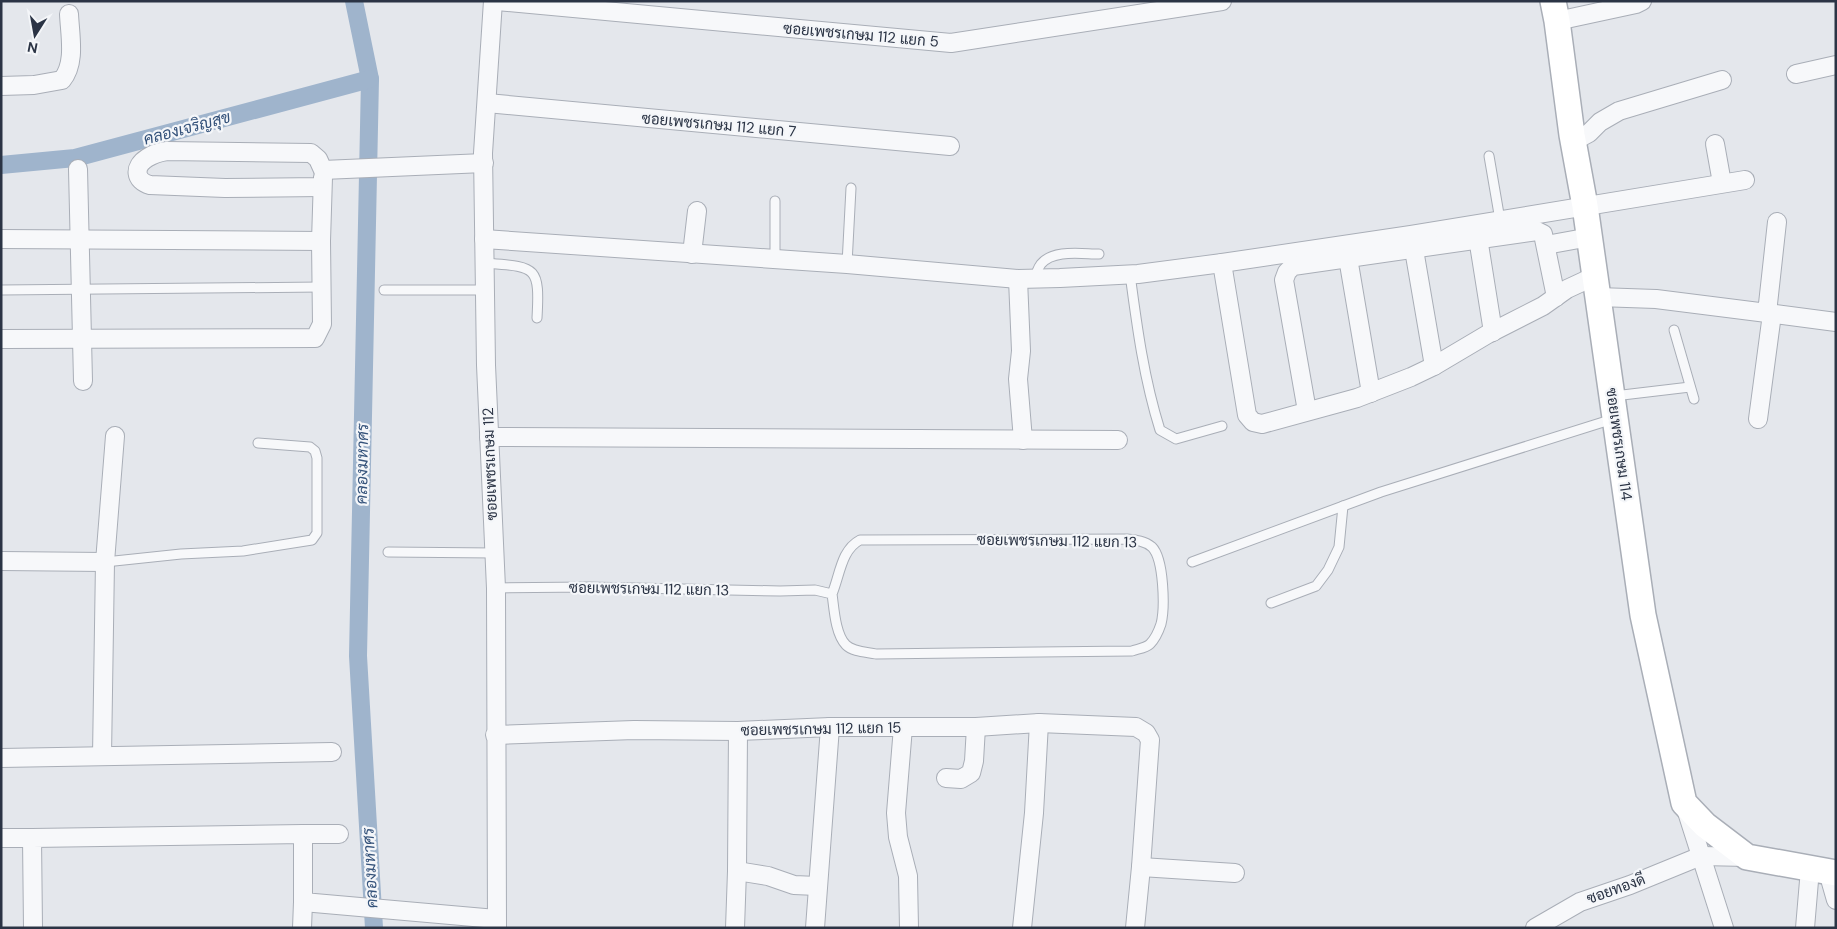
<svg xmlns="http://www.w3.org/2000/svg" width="1837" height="929" font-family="'DM Sans',Sarabun,sans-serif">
  <rect width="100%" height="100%" fill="#e4e7ec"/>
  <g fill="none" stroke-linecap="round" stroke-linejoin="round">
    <g stroke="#9fb4cc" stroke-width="18">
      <path d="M354 1 370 79 358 656 374 928"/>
      <path d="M1 165 75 158 370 79"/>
    </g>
    <defs>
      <g id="lane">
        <path d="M1489 156 1500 220"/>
        <path d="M775 201V260"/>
        <path d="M485 263C536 267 540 265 537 318"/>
        <path d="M847 264 851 188"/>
        <path d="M1130 274C1137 327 1144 379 1160 430L1176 439 1222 426"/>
        <path d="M1035 279C1036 274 1038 268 1041 264 1053 249 1082 254 1099 254"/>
        <path d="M1 290 321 287"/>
        <path d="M384 290H485"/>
        <path d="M1674 330 1694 399"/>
        <path d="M1614 396 1690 387"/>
        <path d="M388 552 494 553"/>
        <path d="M105 562 181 554 243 551 312 540 317 533V458L315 451 310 447 258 443"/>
        <path d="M1192 562 1381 492 1613 419"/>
        <path d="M496 588 588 587 780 591 815 590 832 594C834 607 835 634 846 645 853 652 867 652 876 654L1132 651C1137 649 1146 648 1150 644 1155 639 1159 630 1161 624 1165 608 1164 559 1152 547 1145 541 1136 540 1127 539L860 540C841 550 840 575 832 594"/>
        <path d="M1271 603 1316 586 1328 570 1339 547 1343 506"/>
      </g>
      <g id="street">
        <path d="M493 1 483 153 486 365 496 588 497 928"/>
        <path d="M497 1 951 43 1222 1"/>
        <path d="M1557 21 1636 4 1642 1"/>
        <path d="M1796 74 1836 65"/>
        <path d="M1 86 34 85 62 80C76 63 70 36 69 14"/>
        <path d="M487 103 950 146"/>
        <path d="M1574 141 1589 133 1600 122 1619 111 1722 80"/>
        <path d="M1715 144 1722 183"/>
        <path d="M78 169 83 381"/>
        <path d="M322 187 225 188 150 185C135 181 133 167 147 158 153 154 160 152 167 151L311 153 318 159 323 170 484 163"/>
        <path d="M1412 238 1434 366"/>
        <path d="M1478 238 1493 332"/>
        <path d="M1 239 321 241"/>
        <path d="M484 239 847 264 1018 279 1060 278 1138 274 1222 263 1411 235 1745 180"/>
        <path d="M1546 245 1590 237"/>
        <path d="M692 254 697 211"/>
        <path d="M1348 258 1371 393"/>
        <path d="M1222 263 1247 415 1253 422 1262 424 1357 398 1411 377 1434 366 1488 334 1543 306 1567 289 1595 276"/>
        <path d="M1018 279 1021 351 1018 379 1023 440"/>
        <path d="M1598 297 1656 299 1767 313 1777 222"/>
        <path d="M1767 313 1836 322"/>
        <path d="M1 339 315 338 322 324 321 241 323 177"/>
        <path d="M1307 411 1284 280 1287 272 1293 266 1537 231 1543 234 1556 297"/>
        <path d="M1758 419 1772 314"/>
        <path d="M489 437 1118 440"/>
        <path d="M1 561 105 562"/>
        <path d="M903 727 896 813 898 837 908 876 909 928"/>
        <path d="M495 735 634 730 738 731 830 727H976L1039 723 1136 727 1146 733 1150 740 1141 867 1135 928"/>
        <path d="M102 756 105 562 115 436"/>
        <path d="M1 758 332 752"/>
        <path d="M946 778 961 779 971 773 974 761 976 727"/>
        <path d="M1686 809 1724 928"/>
        <path d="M303 834H339"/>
        <path d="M1 838H32"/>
        <path d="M1141 867 1235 873"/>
        <path d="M737 871 768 876 794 885 817 886"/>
        <path d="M1828 872 1836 900"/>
        <path d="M33 928 32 838 303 834V902L496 919"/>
        <path d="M302 928 303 902"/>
        <path d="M735 928 737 871 738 731"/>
        <path d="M815 928 830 727"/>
        <path d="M1022 928 1034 813 1039 723"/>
        <path d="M1535 928 1580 902 1630 885 1701 856 1747 857"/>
        <path d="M1805 928 1810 869"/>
      </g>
      <path id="secondary" d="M1553 1 1557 21 1572 135 1585 206 1643 615 1684 803 1705 825 1747 857 1836 873"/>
    </defs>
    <use href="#lane" stroke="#a9aeb7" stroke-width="11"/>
    <use href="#street" stroke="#a9aeb7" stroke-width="20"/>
    <use href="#secondary" stroke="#a9aeb7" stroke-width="28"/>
    <use href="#lane" stroke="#f7f8fa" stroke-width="9"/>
    <use href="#street" stroke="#f7f8fa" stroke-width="18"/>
    <use href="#secondary" stroke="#fff" stroke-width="25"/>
  </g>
  <g text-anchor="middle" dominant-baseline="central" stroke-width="4.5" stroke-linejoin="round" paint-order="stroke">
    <g font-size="15" fill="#2b3445" stroke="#f4f6f9">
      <text transform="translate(861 35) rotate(5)">ซอยเพชรเกษม 112 แยก 5</text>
      <text transform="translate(719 125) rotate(5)">ซอยเพชรเกษม 112 แยก 7</text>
      <text transform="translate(1619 444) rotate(82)">ซอยเพชรเกษม 114</text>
      <text transform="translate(490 464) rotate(-92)">ซอยเพชรเกษม 112</text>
      <text transform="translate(1057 541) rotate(1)">ซอยเพชรเกษม 112 แยก 13</text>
      <text transform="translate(649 589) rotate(1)">ซอยเพชรเกษม 112 แยก 13</text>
      <text transform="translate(821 729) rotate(-1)">ซอยเพชรเกษม 112 แยก 15</text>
      <text transform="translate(1616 889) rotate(-20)">ซอยทองดี</text>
    </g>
    <g font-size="16" font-style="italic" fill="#34527a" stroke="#f4f6f9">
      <text transform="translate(187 128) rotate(-15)">คลองเจริญสุข</text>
      <text transform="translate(362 464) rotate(-89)">คลองมหาศร</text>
      <text transform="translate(370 868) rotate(-93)">คลองมหาศร</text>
    </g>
  </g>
  <rect width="1837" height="929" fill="none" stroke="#2b3445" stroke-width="5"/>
  <g transform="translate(35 35) rotate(191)" stroke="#f4f6f9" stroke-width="4" paint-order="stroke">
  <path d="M0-4L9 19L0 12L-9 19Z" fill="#2b3445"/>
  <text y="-8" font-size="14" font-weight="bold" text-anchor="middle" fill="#2b3445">N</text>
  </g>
</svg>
